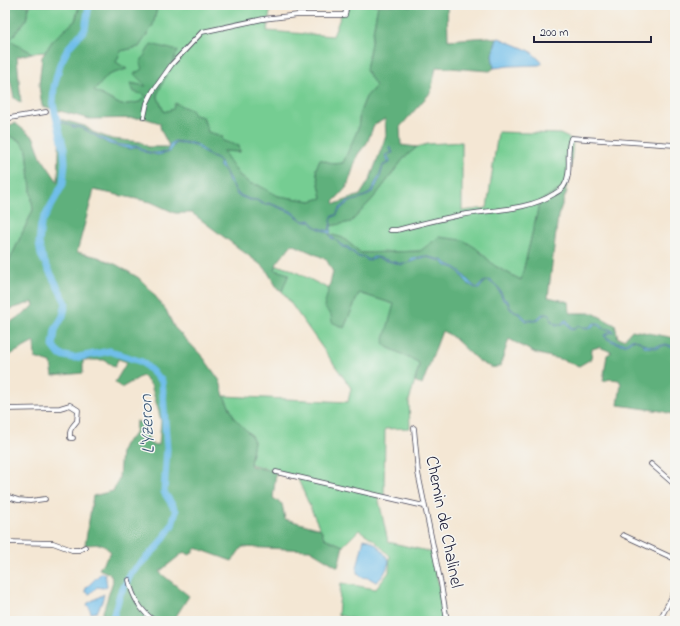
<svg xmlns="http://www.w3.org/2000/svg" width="680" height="626" font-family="'Indie Flower',sans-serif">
  <rect width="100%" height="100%" fill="#f6f6f2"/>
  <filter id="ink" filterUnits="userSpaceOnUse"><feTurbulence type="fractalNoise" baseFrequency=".025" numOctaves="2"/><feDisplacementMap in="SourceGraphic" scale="8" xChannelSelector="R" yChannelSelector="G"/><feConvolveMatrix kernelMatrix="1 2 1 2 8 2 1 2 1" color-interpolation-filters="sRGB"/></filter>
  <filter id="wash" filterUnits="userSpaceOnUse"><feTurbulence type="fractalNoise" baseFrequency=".012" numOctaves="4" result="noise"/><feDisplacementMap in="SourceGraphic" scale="16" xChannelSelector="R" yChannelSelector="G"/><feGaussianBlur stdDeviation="0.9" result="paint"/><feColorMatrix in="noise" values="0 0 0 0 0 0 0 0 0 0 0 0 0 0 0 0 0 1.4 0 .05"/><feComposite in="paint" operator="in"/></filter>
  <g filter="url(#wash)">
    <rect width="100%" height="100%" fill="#f4e7d4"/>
    <g fill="#74cd92" stroke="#4b7866">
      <path d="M30 5H79L75 21 53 40 45 52 32 53 10 40 26 20Z"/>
      <path d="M149 5H271L267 31 333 36 345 5H378L366 70 376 86 366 97 360 112 358 129 343 163 334 164 320 159 316 169 322 198 311 201 278 196 258 185 251 184 240 176 222 151 240 152 239 146 223 141 222 136 208 132 203 118 173 109 164 112 157 95 177 51 142 69 147 87 131 83 146 95 140 102 121 105 94 91 108 75 126 69 116 62 121 51 139 47 153 25 157 8Z"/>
      <path d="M5 132 6 134 20 141 27 150 33 210 8 264 5 265Z"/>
      <path d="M498 132 560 134 573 140 571 164 566 189 563 188 540 201 521 280 495 266 476 248 439 237 421 251 361 253 343 238 329 234 330 226 351 222 376 195 404 158 417 147 428 144 462 142V211L487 208Z"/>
      <path d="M276 266 286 267 329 289 325 307 344 328 359 293 394 304 387 347 418 362 419 366 409 401 410 428 385 429 384 497 378 496 388 542 432 552 442 603 444 621H361L338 615 341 583 376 589 389 572 390 556 374 540 359 530 343 546 324 538 297 477 250 464 254 441 235 419 224 396 348 402 351 388 282 291 288 274 275 271Z"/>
    </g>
    <g fill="#5fb07c" stroke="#40695c" fill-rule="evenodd">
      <path d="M5 5H29L26 20 10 40 32 53 17 57 21 103 14 98 10 79 5 78Z"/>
      <path d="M80 5H149L157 8 153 25 139 47 121 51 116 62 127 69 108 75 94 91 121 105 140 102 145 95 134 92 130 83 146 86 134 74 142 69 140 63 151 44 178 51 157 95 164 112 173 109 175 103 191 110 194 115 203 117 208 132 222 136 223 141 239 146 240 152 223 151 240 176 251 184 258 185 278 196 311 201 322 198 316 169 320 159 334 164 343 163 358 129 360 112 366 97 376 86 366 70 378 5H403L410 7V5H447L448 40 489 37 497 39 492 55 494 68 490 71 436 67 431 92 400 127 401 145 417 147 404 158 376 195 351 222 331 226 329 234 343 238 361 253 420 251 439 237 463 240 476 248 495 266 521 280 540 201 563 188 567 191 558 216 548 297 569 302 570 313H593L615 325 618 338 624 339 632 330 675 338V415L661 411 618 405 621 384 619 380 610 379 603 381 607 355 612 352 599 347 592 349 591 359 579 366 563 360 535 353 509 339 500 366C498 367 493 368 491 367 472 362 461 338 442 331L422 385 415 381 419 366 418 362 387 347 383 343 394 304 359 293 344 328 332 322 331 315 324 307 333 272 326 259 292 244 277 263 275 270 289 274 282 291 278 289 265 268 192 213H175L151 202 94 190 77 252 98 257 117 265 139 278 149 288 166 310 174 327 203 357 220 381 224 396 235 419 250 434 254 441 250 464 251 466 276 472 273 498 282 504 285 519 321 529 324 538 343 546 338 567 310 550 242 547 232 561 196 548 190 555 184 552 159 572 189 596 173 621H100L113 581 110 574 99 569 111 552 102 544 85 545 93 496 113 491 119 478 121 451 124 444 135 434 136 421 145 424 150 444 159 445 161 420 151 385 142 376 121 388 115 382 127 362 118 359 115 367 104 360H83V373L53 376 51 363 35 358 34 342 8 356 5 355V326L34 306 33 302 5 311V265L8 264 33 210 27 150 20 141 6 134 5 127 15 123 34 138 41 157 58 182 60 119 85 126 93 132 112 139 141 142 148 147H169C167 139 159 131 160 123L144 118 89 119 42 106 39 86 42 57 53 40 75 21ZM385 119 386 136 370 179 360 195 335 204 334 201 347 187 358 154 367 143 374 125Z"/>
    </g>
    <g fill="#6fbeea" stroke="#487092">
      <path d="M499 38 530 51 543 63 539 65 509 66 494 68 492 55 497 39Z"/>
      <path d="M57 120 73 126 82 127 91 133 116 144 131 146H139L145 151 154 153 167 152 170 144 174 141 192 143 198 145 209 155 219 160 238 194 249 199 257 200 264 204 269 203 291 211 303 221 310 220 316 227 329 231 332 216 336 215 339 209 347 202 356 200 370 193 380 174 383 165 389 163 385 155 392 153 389 147 390 146 393 153 387 155 390 160V163L383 166C382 173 377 187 372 192 370 195 366 196 363 197 351 202 343 203 336 216L332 217 330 235 343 246 348 247 358 256H363L369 260 373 257H377L402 264 409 262 411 259 424 256 443 260 447 264C460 266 466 281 477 288L483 282 490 280 499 288 504 299 508 301 510 308 521 314 527 320H536L542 314H550L551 320 556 324H561L565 320H567L571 328H574L579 325 582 327H589L594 323H599L604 329H610L614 332 606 334V337L617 342 626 343 631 339C647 343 647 350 666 344L675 347V349L666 345 657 348 645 347 640 341 632 340C631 341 628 343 627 344 621 346 608 341 604 336L605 334 612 331C607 328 601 331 598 324H595L591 328H583L579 326 572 330 570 329 566 322 561 325H556L551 321 549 314 543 315 537 321H526L520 315 510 309 507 302 503 300 498 288 489 281 484 282 479 289H477C474 287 471 286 468 284 461 276 458 266 446 266L442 261 425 257 402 265 377 258 368 261 363 257H358L347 248 342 247 336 240 331 238 329 233 315 227 310 221 304 222 290 212 270 204H262L256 200H249L237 195 234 188 228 180 226 172 220 167 219 161 206 154 195 145 175 142 170 152 158 155 144 152 138 147 130 149 109 144 82 128 73 127 66 123 58 122Z"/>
      <path d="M364 539C375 540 382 551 389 560 388 568 383 578 376 582L369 578 361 577 357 573V568Z"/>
      <path d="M102 573 105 574 107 586 103 588 97 587 91 593 89 594 85 591 86 588 100 574Z"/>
      <path d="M104 594 102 602 97 612 91 613 89 607 87 605 88 603Z"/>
    </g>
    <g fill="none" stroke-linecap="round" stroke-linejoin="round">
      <path stroke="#6fbeea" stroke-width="7" d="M89 5 85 29 69 47 60 64 54 87 53 104 64 149 65 162 63 184 41 224 39 243 41 255 66 303 63 316 55 330 53 346 60 355 74 358 110 351 142 362 162 381 167 449 164 492 176 511 172 525 158 546 132 572 120 594 112 621"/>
    </g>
  </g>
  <g filter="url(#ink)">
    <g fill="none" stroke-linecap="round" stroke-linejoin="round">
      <defs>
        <g id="minor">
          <path d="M5 117 10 118 46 112"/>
          <path d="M144 117 147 103 153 91 172 64 202 32 263 19 298 15H345L347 5"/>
          <path d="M390 230H397C416 225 436 220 456 216 489 209 525 212 554 194 558 191 562 190 564 186 573 172 565 152 571 138L675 145"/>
          <path d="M5 409 60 408 70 405 78 410 77 421C72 427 69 429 70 438H73"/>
          <path d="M414 428 418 473 441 584 447 621"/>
          <path d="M651 464 675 485"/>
          <path d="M276 472 424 506"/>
          <path d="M5 496 18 500 30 501 45 499"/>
          <path d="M623 535 675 559"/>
          <path d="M5 542 53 543 72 550H79L85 547"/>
          <path d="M129 580C132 596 141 612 155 621"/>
          <path d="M659 621 675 591"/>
        </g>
      </defs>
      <use href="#minor" stroke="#424052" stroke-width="5.5"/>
      <use href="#minor" stroke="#fff" stroke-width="4"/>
    </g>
  </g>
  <g text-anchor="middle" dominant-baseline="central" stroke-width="3" stroke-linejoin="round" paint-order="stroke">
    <g font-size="18" fill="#22223b" stroke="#f6f6f2">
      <text transform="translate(443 522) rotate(79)">Chemin de Chalinel</text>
    </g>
    <g font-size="19" font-style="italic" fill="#3d5978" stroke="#f6f6f2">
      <text transform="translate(148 424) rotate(-93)">L'Yzeron</text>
    </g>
  </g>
  <rect width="680" height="626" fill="none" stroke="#f6f6f2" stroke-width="20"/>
  <path d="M534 36v6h117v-6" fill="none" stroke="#22223b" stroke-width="2"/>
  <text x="540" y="36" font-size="12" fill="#22223b" stroke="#f6f6f2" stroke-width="3" paint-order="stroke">200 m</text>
</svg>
